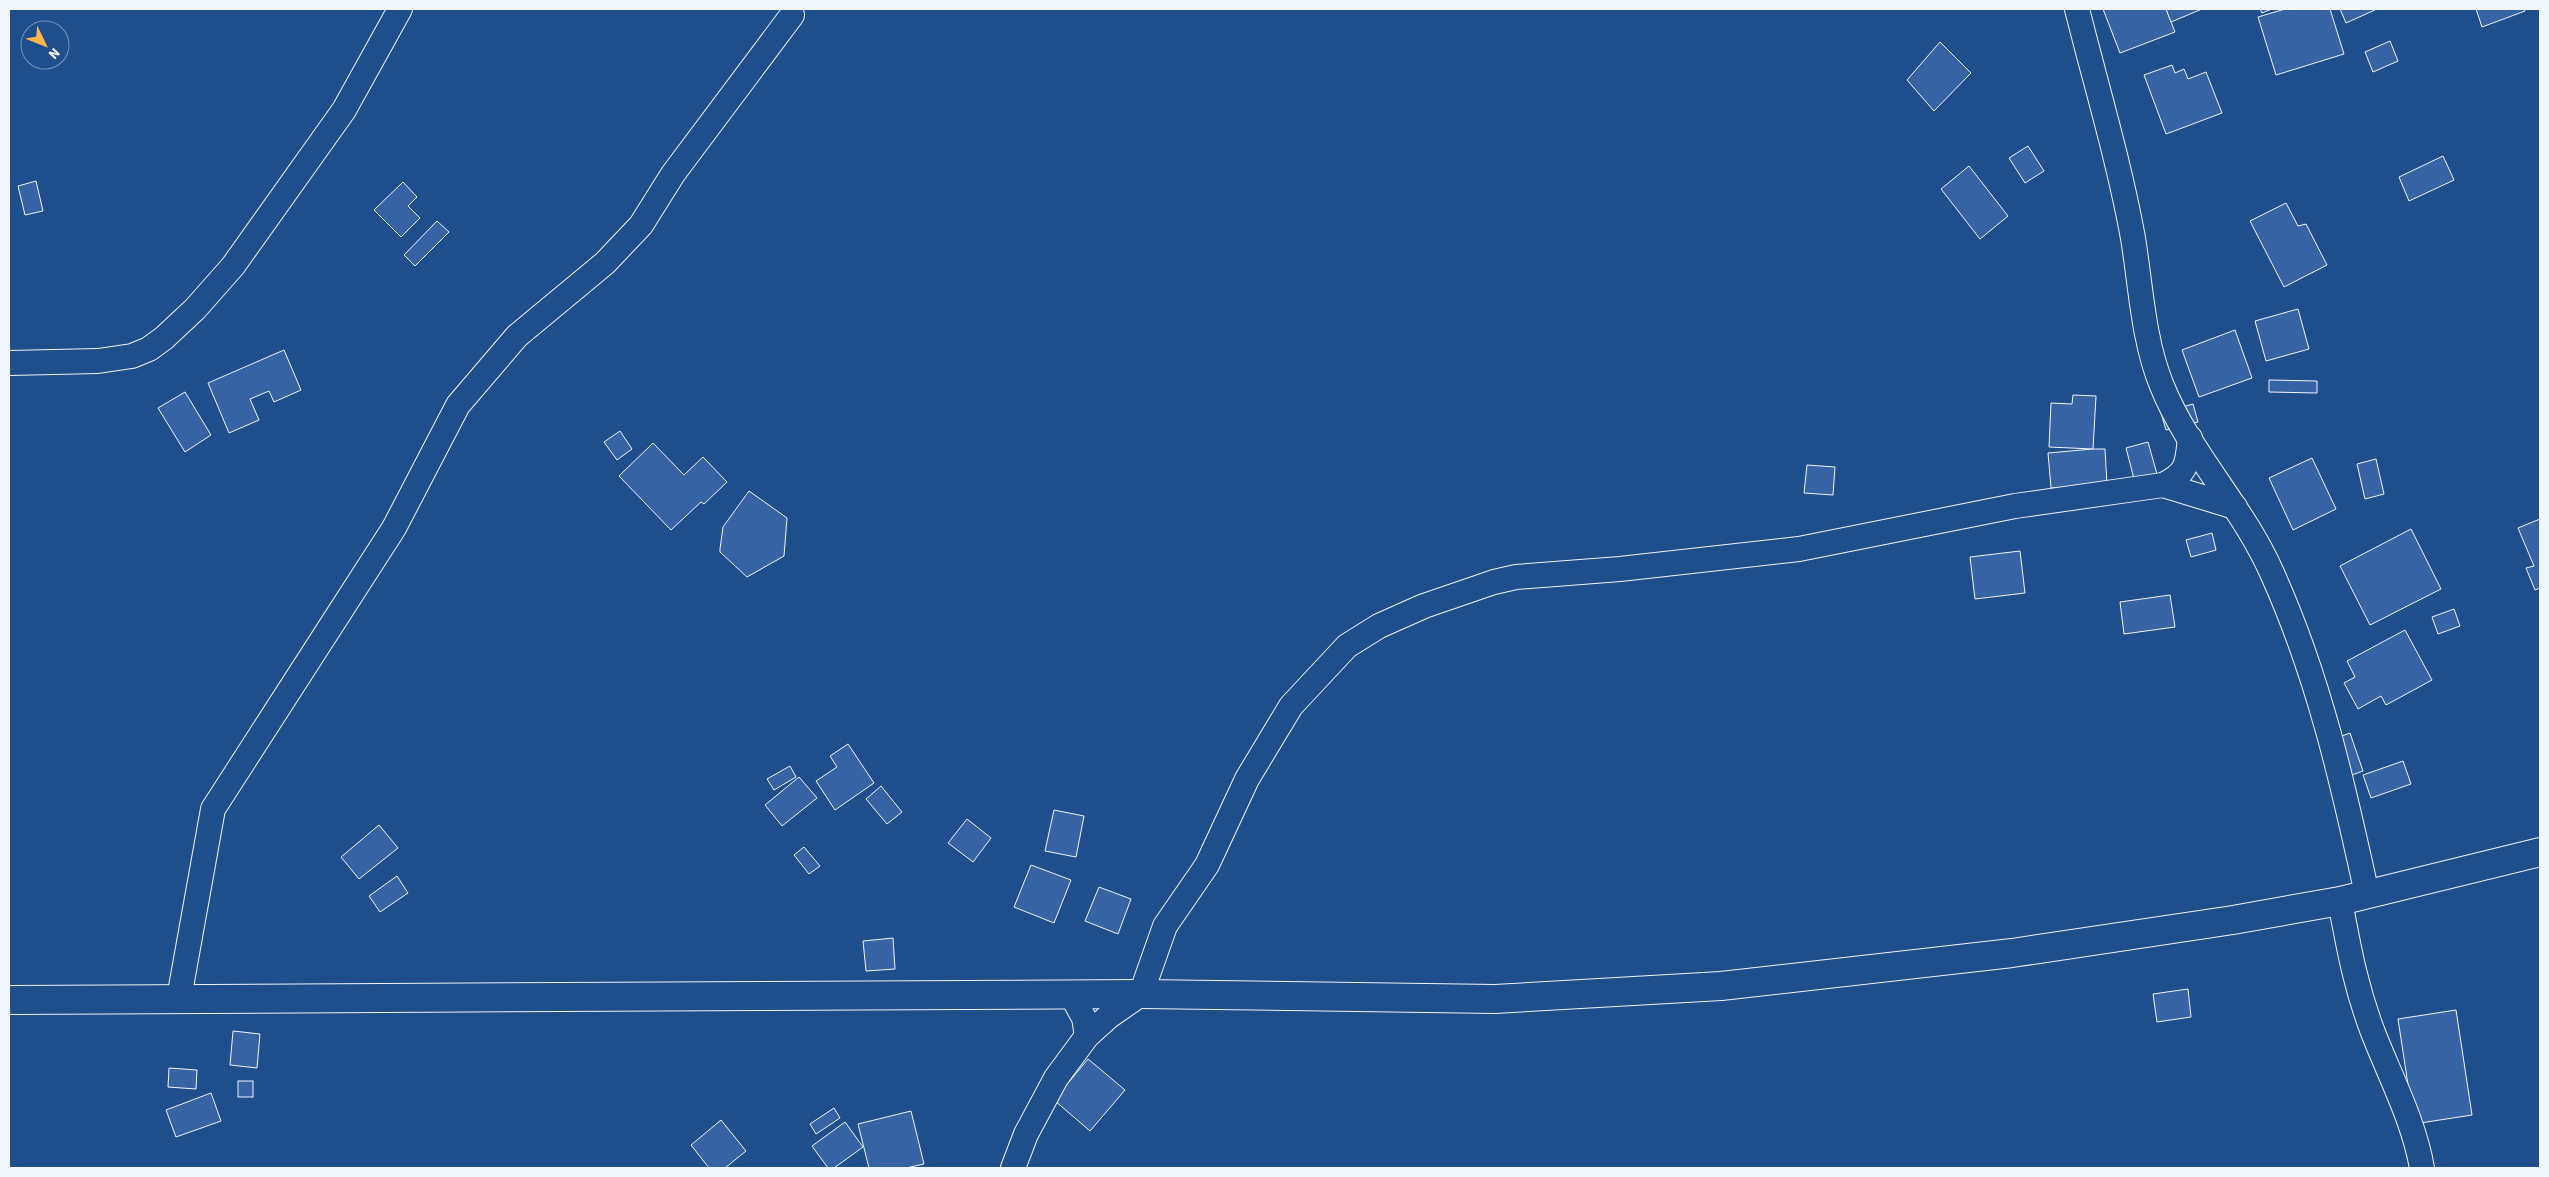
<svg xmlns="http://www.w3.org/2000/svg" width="2549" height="1177" font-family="'Source Sans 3',sans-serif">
  <rect width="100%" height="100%" fill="#1f4e8c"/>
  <g fill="#3563a3" stroke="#f2f6ff">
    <path d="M2103 9H2166L2175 32 2120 53Z"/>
    <path d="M2166 9H2202L2171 22Z"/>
    <path d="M2260 9H2272L2262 13Z"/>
    <path d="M2285 9H2330L2344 54 2276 75 2258 17Z"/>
    <path d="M2340 9H2377L2346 23Z"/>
    <path d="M2476 9H2524L2525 11 2482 27Z"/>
    <path d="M2390 41 2398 61 2373 72 2365 52Z"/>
    <path d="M1940 42 1971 73 1934 111 1907 80Z"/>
    <path d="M2172 65 2175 73 2184 69 2188 79 2206 72 2222 113 2166 134 2144 75Z"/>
    <path d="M2028 146 2044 171 2025 183 2009 158Z"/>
    <path d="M2443 156 2454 180 2409 201 2399 177Z"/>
    <path d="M1969 166 2008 216 1980 239 1941 189Z"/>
    <path d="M36 181 43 211 25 215 18 186Z"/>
    <path d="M403 182 417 197 408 206 420 218 401 237 374 210Z"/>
    <path d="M2286 203 2298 226 2306 224 2327 265 2284 287 2250 221Z"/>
    <path d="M437 221 449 232 415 266 404 255Z"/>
    <path d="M2298 309 2309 349 2266 361 2255 321Z"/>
    <path d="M2235 330 2252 378 2199 397 2182 350Z"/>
    <path d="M284 350 301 390 274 402 269 391 250 399 259 420 229 433 208 383Z"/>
    <path d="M2269 380 2317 381V393L2269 392Z"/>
    <path d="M185 392 211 435 185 452 158 408Z"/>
    <path d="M2073 395 2096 396 2093 449 2049 447 2051 403 2072 404Z"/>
    <path d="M2193 404 2198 422 2166 430 2161 413Z"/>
    <path d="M620 431 632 449 617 460 604 442Z"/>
    <path d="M2148 442 2162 492 2139 498 2126 448Z"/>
    <path d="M653 443 684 475 703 457 727 482 704 504 701 502 671 530 619 476Z"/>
    <path d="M2093 449H2105L2107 485 2051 488 2048 453Z"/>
    <path d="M2312 458 2336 509 2293 530 2269 478Z"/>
    <path d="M2376 459 2384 494 2365 499 2357 464Z"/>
    <path d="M1807 465 1835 467 1833 495 1804 493Z"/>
    <path d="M749 491 787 518 784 556 747 577 720 552V549L723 527Z"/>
    <path d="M2540 519V588L2535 590 2526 568 2534 566 2518 528Z"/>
    <path d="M2411 529 2441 589 2370 625 2340 566Z"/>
    <path d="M2212 533 2216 550 2191 557 2186 540Z"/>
    <path d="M2020 551 2025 593 1975 599 1970 557Z"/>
    <path d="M2170 595 2175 627 2124 634 2120 602Z"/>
    <path d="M2454 609 2460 626 2438 634 2432 617Z"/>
    <path d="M2405 630 2432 680 2386 705 2381 696 2358 709 2344 683 2355 677 2347 661Z"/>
    <path d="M2350 733 2363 771 2338 780 2325 742Z"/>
    <path d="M848 744 874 783 835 810 816 781 837 767 830 756Z"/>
    <path d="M2403 761 2411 784 2371 798 2363 775Z"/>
    <path d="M790 766 796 777 774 790 767 779Z"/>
    <path d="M799 777 817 798 782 826 765 805Z"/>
    <path d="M881 786 902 812 887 824 866 799Z"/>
    <path d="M1054 810 1084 816 1076 857 1045 851Z"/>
    <path d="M967 819 991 838 973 862 948 843Z"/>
    <path d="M379 825 398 848 359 879 341 857Z"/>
    <path d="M804 847 820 866 809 874 794 855Z"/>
    <path d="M1031 865 1071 880 1054 923 1014 907Z"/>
    <path d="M397 876 408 893 380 912 369 896Z"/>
    <path d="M1099 887 1131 899 1118 934 1085 921Z"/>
    <path d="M893 938 895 969 866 971 863 941Z"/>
    <path d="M2188 989 2191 1017 2157 1022 2153 994Z"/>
    <path d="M2456 1010 2472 1115 2414 1124 2398 1019Z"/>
    <path d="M233 1031 260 1034 257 1068 230 1065Z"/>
    <path d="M1088 1059 1125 1090 1090 1131 1054 1100Z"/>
    <path d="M169 1068 197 1070 196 1089 168 1087Z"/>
    <rect x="238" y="1081" width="15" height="16"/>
    <path d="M211 1093 221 1121 176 1137 166 1110Z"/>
    <path d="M834 1108 840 1118 816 1134 810 1124Z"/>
    <path d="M911 1111 924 1164 906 1168H869L858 1124Z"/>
    <path d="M721 1120 746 1151 725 1168H709L691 1145Z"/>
    <path d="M845 1122 863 1147 834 1168H828L812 1146Z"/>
  </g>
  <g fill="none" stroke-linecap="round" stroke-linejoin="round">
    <defs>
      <g id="minor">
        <path d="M2077 9C2096 85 2119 161 2133 238 2141 287 2143 340 2162 386 2189 453 2243 507 2272 573 2319 677 2343 784 2367 894"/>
        <path d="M9 363 98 361 132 356 149 349 164 338 195 309 233 266 344 110 400 9"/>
        <path d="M2163 485 2235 507"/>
        <path d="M2340 901C2349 949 2356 989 2374 1035 2391 1078 2414 1122 2422 1168"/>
        <path d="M1072 996 1084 1018 1087 1036"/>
        <path d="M179 998 213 809 394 528 458 405 517 336 605 263 641 225 673 174 792 15"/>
        <path d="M1013 1168 1026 1134 1056 1078 1087 1036 1108 1017 1141 994 1165 926 1207 865 1247 779 1291 706 1347 646 1379 626 1424 606 1494 582 1516 577 1620 569 1799 549 2015 506 2163 485C2188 473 2187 464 2190 438"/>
      </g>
      <path id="major" d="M9 1000 1141 994 1495 999 1721 986 2012 953 2233 920 2340 901 2540 852"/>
    </defs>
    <use href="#minor" stroke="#f2f6ff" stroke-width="26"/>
    <use href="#major" stroke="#f2f6ff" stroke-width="30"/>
    <use href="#minor" stroke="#1f4e8c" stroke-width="24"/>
    <use href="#major" stroke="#1f4e8c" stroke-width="28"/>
  </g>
  <rect width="2549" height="1177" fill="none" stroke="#f2f6ff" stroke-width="20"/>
  <g transform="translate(45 45) rotate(133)"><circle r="24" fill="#1f4e8c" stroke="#7391ba"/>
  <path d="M0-4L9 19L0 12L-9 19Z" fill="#ffb74d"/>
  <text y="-8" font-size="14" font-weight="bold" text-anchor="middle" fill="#f2f6ff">N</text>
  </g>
</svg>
